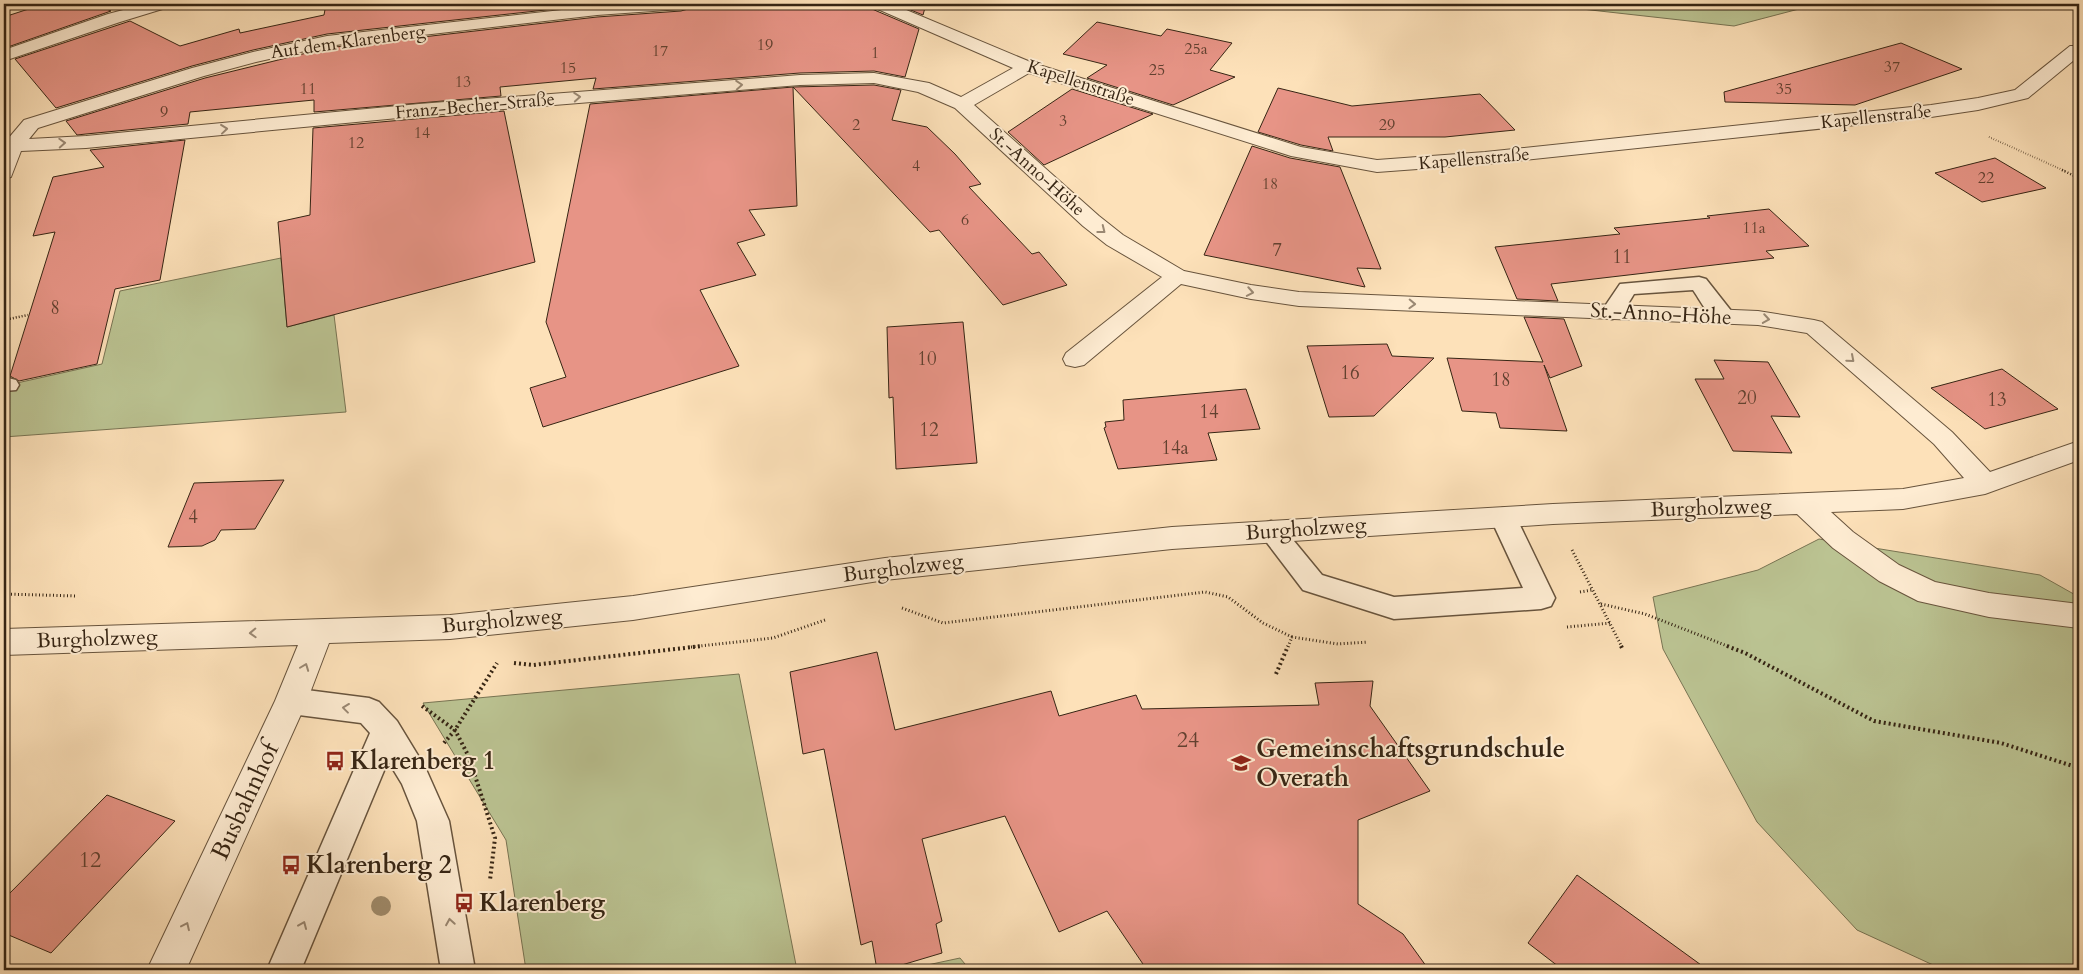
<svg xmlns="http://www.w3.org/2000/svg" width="2083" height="974" font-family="Cardo,serif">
  <rect width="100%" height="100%" fill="#fde1b9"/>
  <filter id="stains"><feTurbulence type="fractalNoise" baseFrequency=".004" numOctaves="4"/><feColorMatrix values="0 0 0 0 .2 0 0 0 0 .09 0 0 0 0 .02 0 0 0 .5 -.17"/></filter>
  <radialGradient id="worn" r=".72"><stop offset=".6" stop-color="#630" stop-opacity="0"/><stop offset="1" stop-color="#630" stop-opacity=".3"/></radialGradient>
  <g fill="#bbc392" stroke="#787453">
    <path d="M1537 4H1818L1734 26Z"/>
    <path d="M281 258 287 327 334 315 346 412 4 437V392L8 385 102 364 120 291Z"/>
    <path d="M1819 539 2040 575 2079 597V970H1944L1857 930 1757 822 1663 649 1653 597 1758 570Z"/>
    <path d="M739 674 797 970H526L506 840 423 703Z"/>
    <path d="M960 958 970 970H904Z"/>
  </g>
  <g fill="#e79486" stroke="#362514">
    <path d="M44 4H96L111 11 5 48 4 45V17Z"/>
    <path d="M326 4H600L327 34 253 50 192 66 56 108 15 59 130 21 180 46 239 29 240 33 324 15Z"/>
    <path d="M691 4H869L872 9 919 29 905 77 874 71 800 73 593 89 596 78 500 87 501 96 314 112V100L190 112 188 124 86 134 77 135 66 121 205 78 327 48 597 17 681 11 688 9Z"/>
    <path d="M896 4H926L923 15Z"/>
    <path d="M1097 22 1161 36 1167 29 1232 43 1210 70 1235 77 1173 105 1087 78 1107 65 1063 54Z"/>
    <path d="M1901 43 1962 69 1855 105 1725 102 1724 92Z"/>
    <path d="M874 85 901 90 892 120 927 127 955 154 981 184 969 187 1032 254 1039 252 1067 285 1003 305 939 230 930 232 793 87Z"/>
    <path d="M793 87 797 206 749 210 765 235 737 243 756 275 700 290 739 366 543 427 530 388 566 377 546 322 590 104Z"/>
    <path d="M1278 88 1352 106 1480 94 1515 130 1445 137H1328L1333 151 1301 145 1258 132Z"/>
    <path d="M1072 89 1153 114 1044 165 1008 132Z"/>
    <path d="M504 111 535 262 287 327 278 222 310 215 313 128Z"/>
    <path d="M185 140 160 280 115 289 97 364 19 381 10 376 55 232 33 236 53 177 104 167 90 150Z"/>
    <path d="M1252 146 1290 158 1340 167 1381 269 1357 268 1365 287 1204 255Z"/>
    <path d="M1995 158 2046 188 1982 202 1935 173Z"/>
    <path d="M1769 209 1809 246 1766 251 1774 258 1551 284 1558 301 1517 299 1495 247 1620 234 1614 228 1710 218 1707 216Z"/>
    <path d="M1524 317 1564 319 1582 366 1550 378 1544 365 1567 431 1500 428 1496 413 1462 411 1447 358 1543 362Z"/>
    <path d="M963 322 977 463 896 469 893 397 889 398 887 327Z"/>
    <path d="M1387 344 1392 356 1434 358 1374 416 1329 417 1307 346Z"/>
    <path d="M1714 360 1768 362 1800 417 1771 416 1792 453 1733 451 1695 379H1724Z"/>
    <path d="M2002 369 2058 409 1985 429 1931 388Z"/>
    <path d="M1246 389 1260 429 1208 433 1217 460 1118 469 1104 428 1106 427 1105 422 1124 420 1123 400Z"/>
    <path d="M284 480 255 529 221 530 215 540 202 546 168 547 194 483Z"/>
    <path d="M877 652 895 730 1051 691 1059 716 1136 695 1142 709 1319 705 1315 683 1373 681 1370 706 1430 791 1358 820V904L1403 934 1429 970H1147L1107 911 1059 932 1005 816 922 839 942 921 936 924 942 953 885 970H877L872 941 861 945 824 749 803 754 790 672Z"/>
    <path d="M107 795 175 821 51 953 4 933V899Z"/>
    <path d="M1577 875 1708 970H1563L1528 943Z"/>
  </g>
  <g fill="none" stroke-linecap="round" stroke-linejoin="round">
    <defs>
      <g id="lane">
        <path d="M1699 277 1706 279 1732 312 1735 317 1732 322C1712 327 1703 304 1693 290L1634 294 1620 317 1612 319 1604 317 1601 312 1620 284Z"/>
        <path d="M4 377 16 380 19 385 16 390 4 391Z"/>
        <path d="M1503 508 1512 510 1516 517 1555 598 1551 606 1541 609 1394 619 1303 590 1258 531 1262 524 1271 521 1280 524 1322 575 1394 597 1523 588 1490 517 1494 510Z"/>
        <path d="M291 688 369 698 379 702 397 721 425 767 449 821 475 970H441L417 821 402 784 388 761 301 970H267L370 733 361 723 291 714 281 710 276 701 281 692Z"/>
      </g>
      <g id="street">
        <path d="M146 4H171L169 7 120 22 4 61V50L108 14Z"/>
        <path d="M615 4H689L687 7 681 9 597 15 327 46 256 62 204 76 38 128 29 139 86 136 419 104 800 75 874 73 929 83 961 97 1013 68 873 7 871 4H892L1033 63 1301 147 1377 160 1485 152 1931 105 1978 98 2015 90 2070 46H2079V56L2028 98 1978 110 1931 117 1485 164 1377 172 1291 156 1029 73 974 105 1099 216 1123 235 1184 271 1251 285 1299 292 1758 311 1814 320 1822 322 1952 432 1990 472 2079 441V460L1985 494 1903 509 1831 512 1853 532 1899 565 1935 582 1989 593 2079 604V628L1989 617 1918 601 1879 581 1833 548 1797 514 1553 524 1172 549 885 580 633 620 450 639 329 643 307 701 186 970H147L275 701 298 645 4 655V629L450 615 633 596 885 558 1172 527 1553 504 1903 489 1964 478 1934 444 1807 333 1758 325 1299 306 1251 299 1181 284 1084 365 1075 367 1066 365 1063 359 1066 353 1162 277 1107 245 1083 226 955 108 918 92 874 83 800 85 419 116 86 148 21 151 11 177 4 179V140H7L24 120 192 68 253 52 327 36Z"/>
      </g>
    </defs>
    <use href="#lane" stroke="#68543d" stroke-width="3"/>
    <use href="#street" stroke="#68543d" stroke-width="2"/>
    <path stroke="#362514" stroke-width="2" stroke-dasharray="0.5 2" stroke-linecap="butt" d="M1989 137 2065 171"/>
    <g stroke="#362514" stroke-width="2.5" stroke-dasharray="1 2" stroke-linecap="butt">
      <path d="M2062 170 2079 178"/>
      <path d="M4 320 28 315"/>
    </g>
    <g stroke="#362514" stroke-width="3" stroke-dasharray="1 2.5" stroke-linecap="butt">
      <path d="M1572 550 1622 647"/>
      <path d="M1580 592 1592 590"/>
      <path d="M4 594 77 596"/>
      <path d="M1601 604 1645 614 1730 647"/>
      <path d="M902 608 943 623 1205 592 1228 597 1263 623 1292 637"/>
      <path d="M1567 627 1611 623"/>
      <path d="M691 647 773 638 825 620"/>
      <path d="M1288 647 1292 637 1338 644 1368 642"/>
    </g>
    <g stroke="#362514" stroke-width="4" stroke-dasharray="2 3" stroke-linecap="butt">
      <path d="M1621 646 1623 650"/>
      <path d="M1727 646 1745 653 1874 721 2001 743 2079 768"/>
      <path d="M514 663 533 665 702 646"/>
      <path d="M1276 674 1288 646"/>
      <path d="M422 706 455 730 469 757 495 838 490 880"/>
      <path d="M444 743 455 730 497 663"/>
    </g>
    <use href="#lane" fill="#feecd2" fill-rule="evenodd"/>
    <use href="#street" fill="#feecd2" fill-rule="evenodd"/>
  </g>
  <circle fill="#a28f70" cx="381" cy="906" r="10"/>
  <defs><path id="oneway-chevron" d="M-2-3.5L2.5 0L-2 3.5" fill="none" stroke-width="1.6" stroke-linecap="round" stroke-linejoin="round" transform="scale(1.25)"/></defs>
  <g stroke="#9a8873">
    <use href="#oneway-chevron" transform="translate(739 85) rotate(-4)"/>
    <use href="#oneway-chevron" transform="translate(577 97) rotate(-4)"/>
    <use href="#oneway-chevron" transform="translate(224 129) rotate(-6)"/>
    <use href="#oneway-chevron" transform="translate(62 143) rotate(-3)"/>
    <use href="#oneway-chevron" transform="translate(1102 230) rotate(38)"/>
    <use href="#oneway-chevron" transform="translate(1250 292) rotate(10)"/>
    <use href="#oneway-chevron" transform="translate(1412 304) rotate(2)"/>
    <use href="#oneway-chevron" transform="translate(1766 319) rotate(9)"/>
    <use href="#oneway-chevron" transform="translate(1851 359) rotate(41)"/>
    <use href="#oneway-chevron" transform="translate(253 633) rotate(178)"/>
    <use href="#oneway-chevron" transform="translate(305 667) rotate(-69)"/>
    <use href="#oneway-chevron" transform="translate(346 708) rotate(-173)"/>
    <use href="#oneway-chevron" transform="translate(450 922) rotate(-99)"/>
    <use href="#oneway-chevron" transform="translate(303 925) rotate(-67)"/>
    <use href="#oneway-chevron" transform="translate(186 926) rotate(-65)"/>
  </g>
  <defs>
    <symbol id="bus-bare" viewBox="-9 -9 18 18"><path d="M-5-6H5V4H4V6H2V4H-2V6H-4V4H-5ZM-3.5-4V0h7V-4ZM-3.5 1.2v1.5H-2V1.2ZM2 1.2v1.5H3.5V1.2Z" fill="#8f2418" stroke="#feecd2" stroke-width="2.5" paint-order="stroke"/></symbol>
    <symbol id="school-bare" viewBox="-9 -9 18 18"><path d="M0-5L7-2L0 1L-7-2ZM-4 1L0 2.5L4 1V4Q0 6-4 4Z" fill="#8f2418" stroke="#feecd2" stroke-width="2.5" paint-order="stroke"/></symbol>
  </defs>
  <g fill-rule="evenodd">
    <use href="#bus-bare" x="321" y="747" width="28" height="28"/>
    <use href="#school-bare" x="1227" y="749" width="28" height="28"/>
    <use href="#bus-bare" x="277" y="851" width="28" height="28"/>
    <use href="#bus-bare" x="450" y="889" width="28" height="28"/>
  </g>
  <g text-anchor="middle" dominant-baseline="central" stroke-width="4" stroke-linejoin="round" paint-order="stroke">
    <g font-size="16" fill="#624130">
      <text x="765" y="45">19</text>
      <text x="1196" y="49">25a</text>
      <text x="660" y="51">17</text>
      <text x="875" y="53">1</text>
      <text x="1892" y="67">37</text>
      <text x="568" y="68">15</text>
      <text x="1157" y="70">25</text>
      <text x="463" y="82">13</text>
      <text x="308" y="89">11</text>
      <text x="1784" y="89">35</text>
      <text x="164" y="112">9</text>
      <text x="1063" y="121">3</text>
      <text x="856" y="125">2</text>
      <text x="1387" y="125">29</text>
      <text x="422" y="133">14</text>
      <text x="356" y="143">12</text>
      <text x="916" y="166">4</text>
      <text x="1986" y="178">22</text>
      <text x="1270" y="184">18</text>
      <text x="965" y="220">6</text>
      <text x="1754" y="228">11a</text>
    </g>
    <g font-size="18" fill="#362514" stroke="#feecd2">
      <text transform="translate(348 42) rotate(-8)">Auf dem Klarenberg</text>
      <text transform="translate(1081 83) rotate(18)">Kapellenstraße</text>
      <text transform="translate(475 106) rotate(-5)">Franz-Becher-Straße</text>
      <text transform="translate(1876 117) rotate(-6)">Kapellenstraße</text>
      <text transform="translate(1474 159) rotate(-5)">Kapellenstraße</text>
      <text transform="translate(1037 172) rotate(42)">St.-Anno-Höhe</text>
    </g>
    <g font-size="19" fill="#624130">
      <text x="1277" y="250">7</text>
      <text x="1622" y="257">11</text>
      <text x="55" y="308">8</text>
      <text x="927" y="359">10</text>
      <text x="1350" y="373">16</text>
      <text x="1501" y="380">18</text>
      <text x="1747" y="398">20</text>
      <text x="1997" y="400">13</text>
      <text x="1209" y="412">14</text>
      <text x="929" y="430">12</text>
      <text x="1175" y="448">14a</text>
      <text x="193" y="517">4</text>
    </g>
    <g font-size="21" fill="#362514" stroke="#feecd2">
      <text transform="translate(1661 314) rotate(3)">St.-Anno-Höhe</text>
      <text transform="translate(1711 508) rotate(-2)">Burgholzweg</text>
      <text transform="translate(1306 529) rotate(-4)">Burgholzweg</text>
      <text transform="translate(903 568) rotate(-7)">Burgholzweg</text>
      <text transform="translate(502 621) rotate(-5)">Burgholzweg</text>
      <text transform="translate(97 639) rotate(-2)">Burgholzweg</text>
    </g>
    <g font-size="22" fill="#624130">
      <text x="1188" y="740">24</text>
      <text x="90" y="860">12</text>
    </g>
    <g font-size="25" font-weight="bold" fill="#362514" stroke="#feecd2" text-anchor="start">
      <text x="1256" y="749">Gemeinschaftsgrundschule<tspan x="1256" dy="29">Overath</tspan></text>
      <text x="350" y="761">Klarenberg 1</text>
      <text x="306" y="865">Klarenberg 2</text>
      <text x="479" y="903">Klarenberg</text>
    </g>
    <g font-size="25" fill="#362514" stroke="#feecd2">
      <text transform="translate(245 801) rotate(-65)">Busbahnhof</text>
    </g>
  </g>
  <rect width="2083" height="974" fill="none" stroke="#fde1b9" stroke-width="20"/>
  <rect x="5" y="5" width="2073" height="964" fill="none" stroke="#362514" stroke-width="2.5"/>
  <rect x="10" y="10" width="2063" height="954" fill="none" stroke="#362514"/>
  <rect width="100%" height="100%" filter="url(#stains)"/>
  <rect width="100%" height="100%" fill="url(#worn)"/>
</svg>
